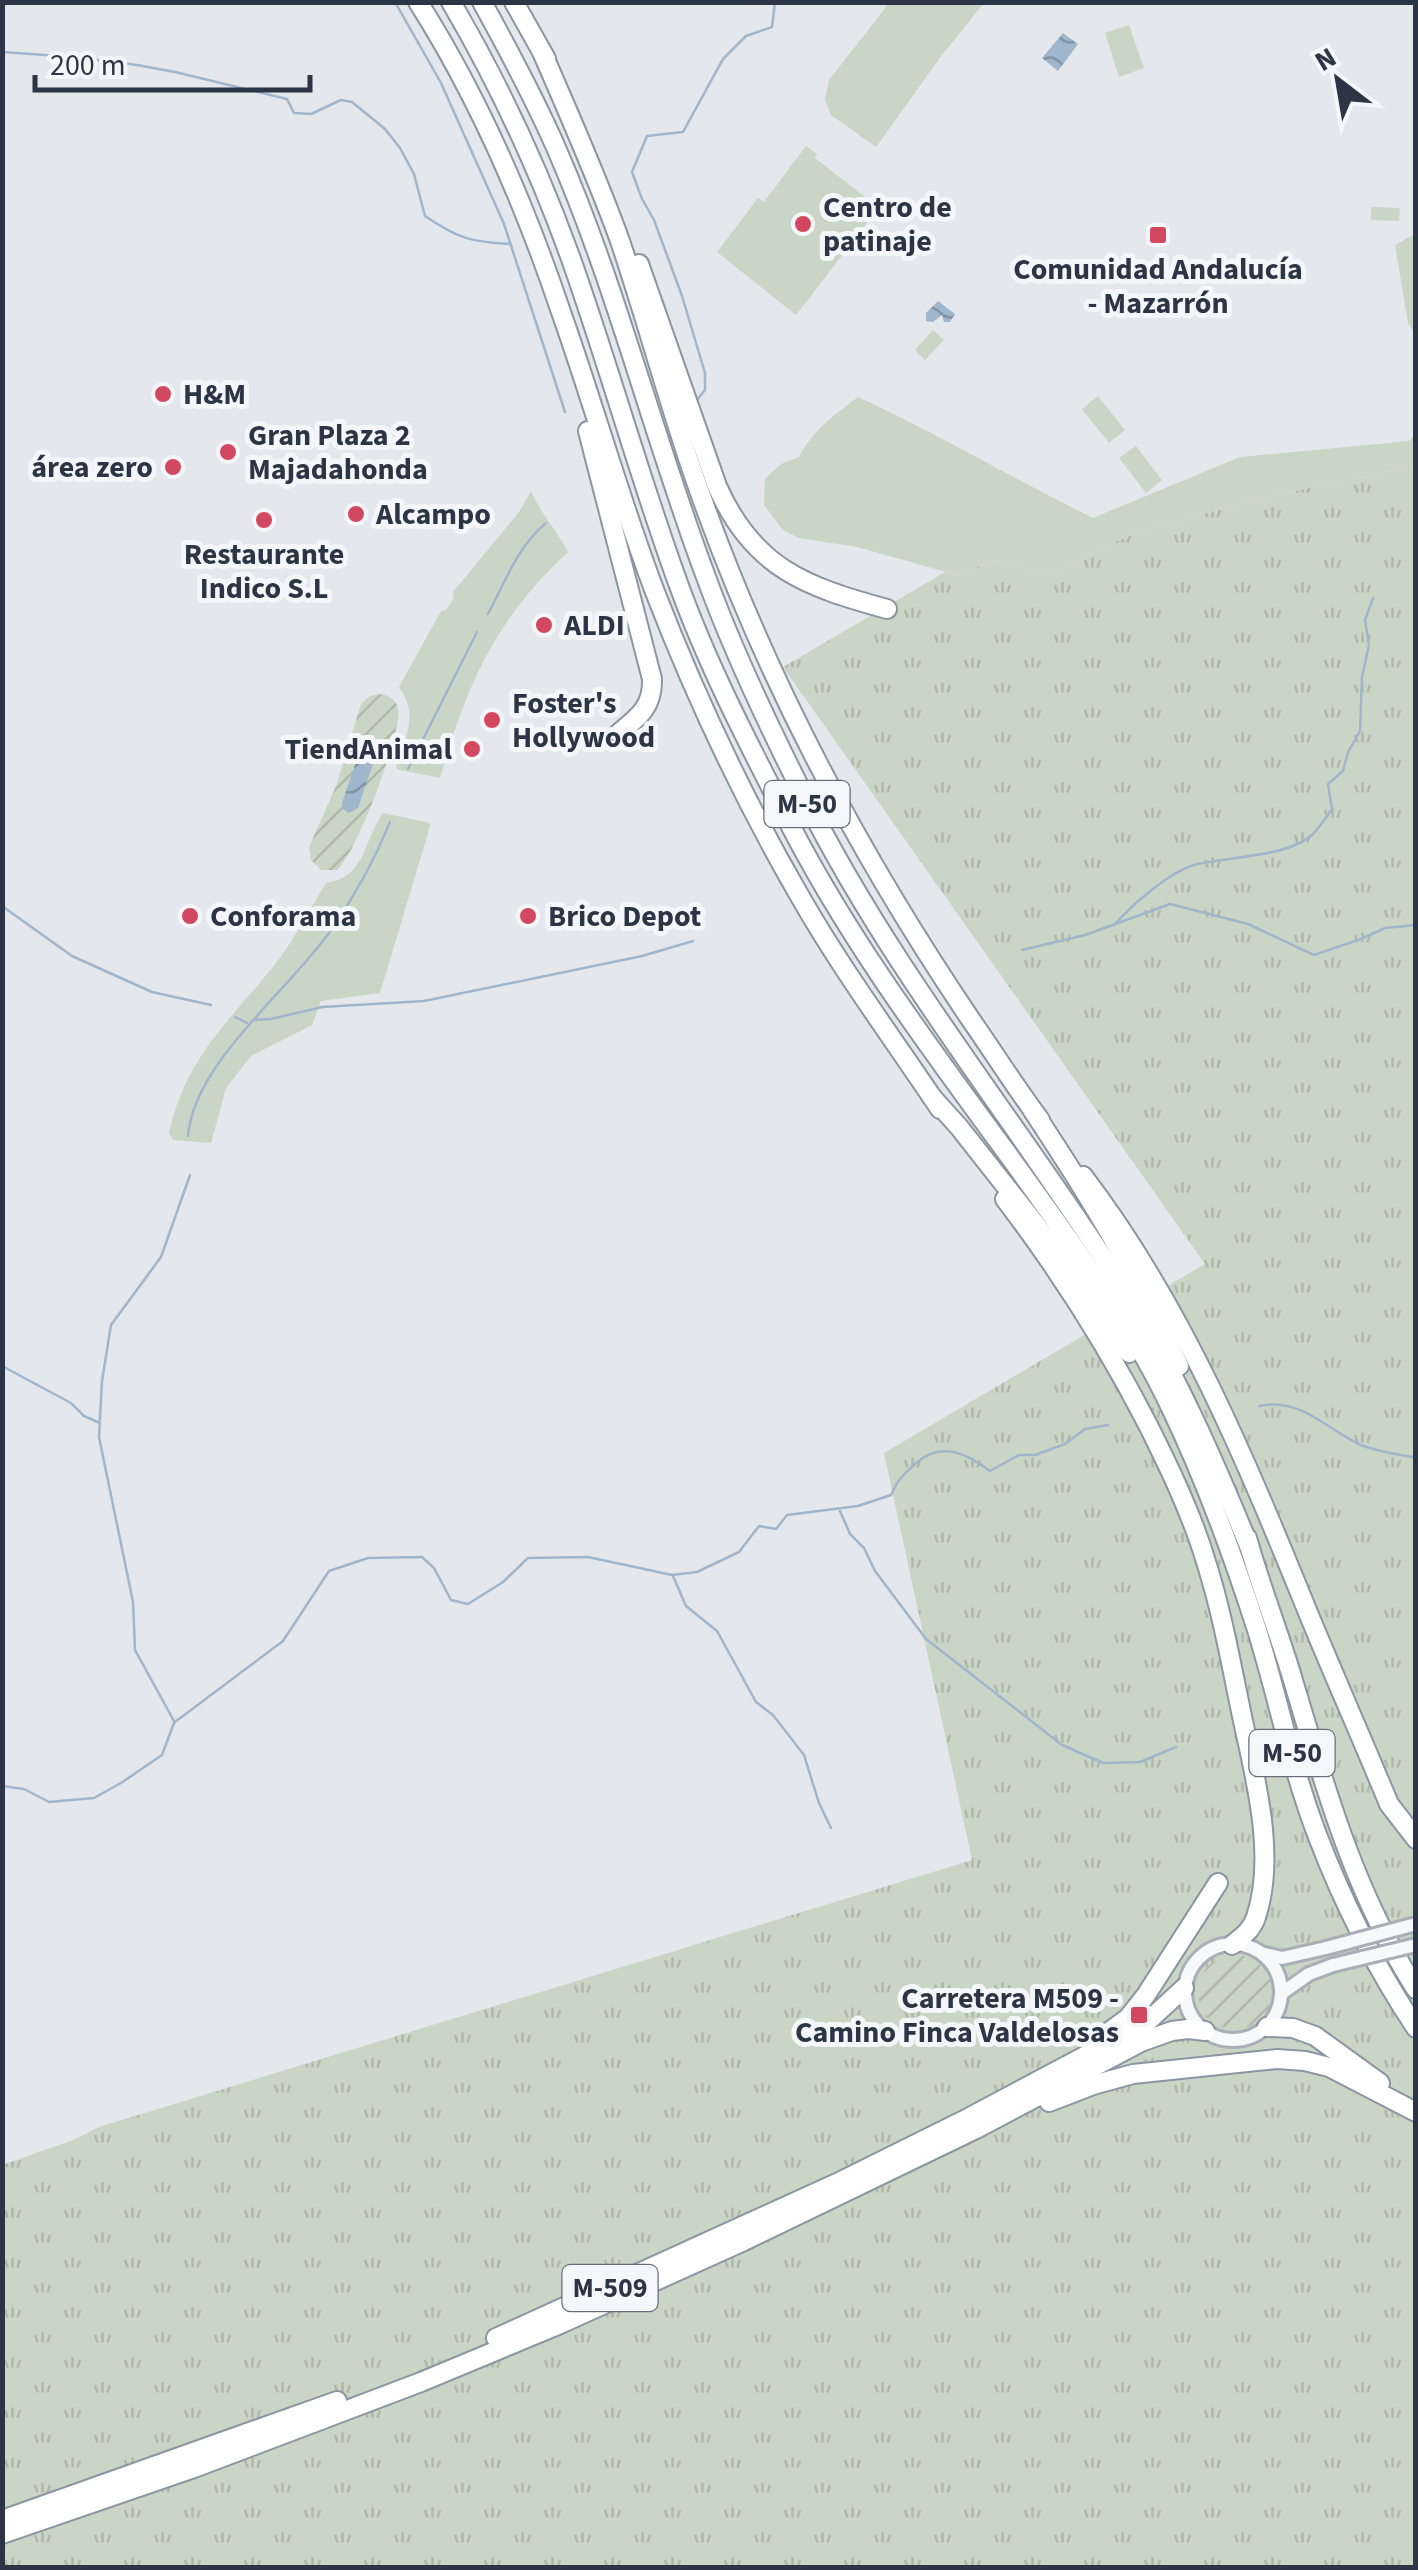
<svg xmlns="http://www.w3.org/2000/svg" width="1418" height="2570" font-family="'Source Sans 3',sans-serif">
  <defs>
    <pattern id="grass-tufts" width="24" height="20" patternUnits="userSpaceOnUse" patternTransform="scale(2.5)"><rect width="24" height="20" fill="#cad6c5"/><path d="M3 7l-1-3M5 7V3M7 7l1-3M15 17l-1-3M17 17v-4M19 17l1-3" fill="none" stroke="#aeb8ab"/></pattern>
    <pattern id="garden-furrows" width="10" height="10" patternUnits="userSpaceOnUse" patternTransform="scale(2.5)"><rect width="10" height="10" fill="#cad6c5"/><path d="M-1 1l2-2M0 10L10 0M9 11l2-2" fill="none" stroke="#aeb8ab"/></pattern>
    <pattern id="water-waves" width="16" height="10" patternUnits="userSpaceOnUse" patternTransform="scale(2.5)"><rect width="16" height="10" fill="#9fb6cc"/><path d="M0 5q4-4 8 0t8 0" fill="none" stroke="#8295a7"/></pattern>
  </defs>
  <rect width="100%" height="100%" fill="#e4e7ec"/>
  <path fill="url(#grass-tufts)" d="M1415 466V2567H3L2 2165 73 2140 99 2127 972 1860 884 1453 1205 1264 783 667 945 572 957 575 994 560 1050 574 1106 545 1137 533 1251 500Z"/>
  <g fill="#cad6c5">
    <path d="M890 2 984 3 942 55 876 147 831 115 825 99 829 80Z"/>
    <path d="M1129 25 1144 68 1119 77 1105 33Z"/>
    <path d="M806 146 817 154 815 158 879 208 796 315 717 252 758 198 764 202Z"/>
    <path d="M1371 207 1400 208 1399 221 1371 220Z"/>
    <path d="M1415 234V334L1408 323 1395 245Z"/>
    <path d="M933 330 944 340 925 360 915 350Z"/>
    <path d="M1098 396 1125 430 1109 443 1082 409Z"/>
    <path d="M858 397C938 434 1014 479 1093 518L1240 457 1409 441 1415 434V466L1251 500 1137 533 1106 545 1050 574 994 560 957 575 857 547 799 538 783 530 764 505 765 479 781 464 799 457C811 432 835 414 858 397Z"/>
    <path d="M1136 446 1162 480 1146 493 1119 458Z"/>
    <path d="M531 491C540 513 557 530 568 552 495 620 467 684 440 778L400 770 396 768 397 764C406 733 419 717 399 687L441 611 446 610 454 598 453 592 519 512Z"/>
    <path d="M383 813 431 823 380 993 321 1001 312 1025 251 1056 226 1088 211 1143 173 1140 169 1133C186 1056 230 1021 276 963 295 938 309 910 326 883 367 877 363 840 383 813Z"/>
  </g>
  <g fill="url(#garden-furrows)">
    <path d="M381 694C389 696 396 699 398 708 404 728 355 857 337 870H321L311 860 309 847 336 786 361 704 370 696Z"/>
    <circle cx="1235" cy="1992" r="37"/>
  </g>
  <g fill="url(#water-waves)">
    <path d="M1063 33 1078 44 1058 71 1042 58Z"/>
    <path d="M938 301 955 314 950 322H944L942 315 933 322 926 321V313Z"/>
    <path d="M366 749 373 752 375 758 358 808 349 813 343 809 342 803 359 753Z"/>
  </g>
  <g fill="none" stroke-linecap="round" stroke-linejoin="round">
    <g stroke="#9fb6cc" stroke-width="2.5">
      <path d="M395 2 441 83 504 224 565 412"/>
      <path d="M2 52 74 57 137 65 175 72 287 99 294 113 311 114 341 100 352 102 385 129 400 148 414 174 425 216C459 239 471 242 511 244"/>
      <path d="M697 400 705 390V373L682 296 654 220 642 199 632 172 647 136 683 132 723 59 746 36 772 27 775 2"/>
      <path d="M488 614C505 582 518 546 546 523"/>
      <path d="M408 769 477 632"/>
      <path d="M2 906 72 956 152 992 211 1005"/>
      <path d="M1114 925C1132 905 1168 873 1194 865 1226 856 1288 858 1313 834 1320 827 1326 817 1332 809L1328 784 1343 771 1348 752 1360 731 1362 677 1369 645 1365 620 1373 598"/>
      <path d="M1022 950 1085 935 1170 904 1248 924 1314 955 1361 939 1385 928 1416 925"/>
      <path d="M235 1017 247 1023"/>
      <path d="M255 1020 271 1019 322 1007 424 1001 642 956 693 941"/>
      <path d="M188 1136C194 1062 290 990 331 930 354 897 375 859 390 822"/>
      <path d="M2 1366 71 1403 84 1416 100 1423"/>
      <path d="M1259 1406C1301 1397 1326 1429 1361 1445 1378 1452 1398 1454 1416 1458"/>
      <path d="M840 1511 850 1534 864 1548 875 1571 926 1639 1062 1745 1103 1763 1140 1762 1176 1747"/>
      <path d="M673 1576 686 1606 717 1631 756 1702 773 1715 804 1755 819 1803 831 1828"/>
      <path d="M174 1721 135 1650 133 1602 99 1437 102 1381 111 1325 161 1257 190 1175"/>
      <path d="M175 1722 283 1641 329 1571 368 1558 422 1557 434 1568 451 1600 468 1604 503 1582 528 1558 588 1557 672 1575 697 1572 739 1552 759 1526 776 1529 787 1515 858 1506 891 1495C898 1479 903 1475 916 1463 941 1441 966 1453 990 1471L1019 1455H1035L1065 1444 1085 1429 1108 1425"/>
      <path d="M2 1786 24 1789 49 1802 94 1798 121 1783 162 1755 174 1723"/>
    </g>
    <defs>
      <g id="tertiary">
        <circle cx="1233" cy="1992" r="48"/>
        <path d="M1265 1954 1282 1958 1326 1948"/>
        <path d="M1282 1993 1309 1974 1333 1965"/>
      </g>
      <g id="trunk">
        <path d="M418 2C479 98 525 205 561 312 594 405 620 500 655 592 696 698 745 802 802 900 844 973 894 1040 940 1109"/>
        <path d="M514 2 546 59"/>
        <path d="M542 52C569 114 597 177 620 241 646 318 667 397 693 473 760 668 856 850 971 1020 994 1053 1016 1088 1040 1120"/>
        <path d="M639 264 717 486C753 568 806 587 887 609"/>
        <path d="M588 431 652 679C653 706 639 717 619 733"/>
        <path d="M1083 1176C1184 1308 1247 1463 1309 1615 1335 1678 1363 1741 1389 1804L1416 1839"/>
        <path d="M1005 1199C1059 1270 1107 1345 1148 1425 1170 1469 1193 1517 1207 1565 1223 1616 1232 1669 1243 1721 1256 1781 1276 1857 1256 1917 1252 1930 1242 1937 1232 1945"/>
        <path d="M1267 2027 1293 2028 1315 2036 1380 2083"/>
        <path d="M1102 2037 1128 2018 1146 1995 1218 1883"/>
        <path d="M1049 2102 1093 2085 1133 2074 1277 2059 1305 2061 1329 2067 1416 2112"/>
        <path d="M496 2338 837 2183 970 2117 1145 2024 1184 1988"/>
        <path d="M2 2520 337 2401"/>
        <path d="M2 2534 194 2468 421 2382 558 2325 744 2241 976 2129 1141 2042 1172 2031 1188 2029 1205 2031"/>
      </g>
      <g id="motorway">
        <path d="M451 2C499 84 539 170 571 259 609 366 639 476 678 583 706 661 744 735 782 809 844 934 930 1048 1012 1160 1069 1239 1129 1319 1171 1408 1205 1479 1233 1555 1257 1630 1278 1698 1292 1770 1318 1837 1344 1905 1376 1968 1416 2028"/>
        <path d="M482 2C509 51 535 99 557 150 617 288 653 436 706 577 734 654 769 727 806 800 893 973 1019 1125 1123 1288 1174 1369 1213 1458 1249 1546"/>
        <path d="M931 1096 959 1127 1074 1273 1129 1353"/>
        <path d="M1033 1111C1088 1194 1137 1274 1179 1366"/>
        <path d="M1247 1538C1260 1585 1278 1630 1292 1677 1324 1784 1354 1893 1416 1989"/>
      </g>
    </defs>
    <use href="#tertiary" stroke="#a9aeb7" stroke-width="18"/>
    <use href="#trunk" stroke="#8b95a3" stroke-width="22"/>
    <use href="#motorway" stroke="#8b95a3" stroke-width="22"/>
    <use href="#tertiary" stroke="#f7f8fa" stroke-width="12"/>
    <use href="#trunk" stroke="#fff" stroke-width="18"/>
    <use href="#motorway" stroke="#fff" stroke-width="18"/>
    <defs>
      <g id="tertiary-bridge">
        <path d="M1326 1948 1416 1924"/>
        <path d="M1333 1965 1416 1945"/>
      </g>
    </defs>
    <use href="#tertiary-bridge" stroke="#a9aeb7" stroke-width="18" stroke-linecap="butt"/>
    <use href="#tertiary-bridge" stroke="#f7f8fa" stroke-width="12"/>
  </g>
  <g fill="#d24860" stroke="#f4f6f9" stroke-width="4">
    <circle cx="803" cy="224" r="10"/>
    <rect x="1148" y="225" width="20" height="20" rx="5"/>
    <circle cx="163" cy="394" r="10"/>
    <circle cx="228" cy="452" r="10"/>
    <circle cx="173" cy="467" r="10"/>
    <circle cx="356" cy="514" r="10"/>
    <circle cx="264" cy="520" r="10"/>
    <circle cx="544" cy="625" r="10"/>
    <circle cx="492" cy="720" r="10"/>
    <circle cx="472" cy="749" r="10"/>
    <circle cx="190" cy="916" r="10"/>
    <circle cx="528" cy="916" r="10"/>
    <rect x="1129" y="2005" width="20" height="20" rx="5"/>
  </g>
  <g text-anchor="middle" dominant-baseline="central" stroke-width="10" stroke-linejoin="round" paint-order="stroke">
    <g fill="#f4f6f9" stroke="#676f7b" stroke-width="2.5">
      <rect x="764.5" y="781" width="85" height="46" rx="8"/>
      <rect x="1249.5" y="1730" width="85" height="46" rx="8"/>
      <rect x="562.5" y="2265" width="95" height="46" rx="8"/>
    </g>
    <g font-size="28" font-weight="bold" fill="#2b3545">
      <text x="807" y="804">M-50</text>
      <text x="1292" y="1753">M-50</text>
      <text x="610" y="2288">M-509</text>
    </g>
    <g font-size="30" font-weight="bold" fill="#2b3545" stroke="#f4f6f9" text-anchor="start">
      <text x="823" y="207">Centro de<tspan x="823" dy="34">patinaje</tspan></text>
      <text x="1158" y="269" text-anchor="middle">Comunidad Andalucía<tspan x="1158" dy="34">- Mazarrón</tspan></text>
      <text x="183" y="394">H&amp;M</text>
      <text x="248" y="435">Gran Plaza 2<tspan x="248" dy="34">Majadahonda</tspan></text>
      <text x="153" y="467" text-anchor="end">área zero</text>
      <text x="376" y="514">Alcampo</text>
      <text x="264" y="554" text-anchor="middle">Restaurante<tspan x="264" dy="34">Indico S.L</tspan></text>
      <text x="564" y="625">ALDI</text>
      <text x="512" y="703">Foster's<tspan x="512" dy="34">Hollywood</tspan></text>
      <text x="452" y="749" text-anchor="end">TiendAnimal</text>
      <text x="210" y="916">Conforama</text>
      <text x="548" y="916">Brico Depot</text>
      <text x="1119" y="1998" text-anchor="end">Carretera M509 -<tspan x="1119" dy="34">Camino Finca Valdelosas</tspan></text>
    </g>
  </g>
  <rect width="1418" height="2570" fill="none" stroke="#2b3545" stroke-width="10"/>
  <g transform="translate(1338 80) rotate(329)" stroke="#f4f6f9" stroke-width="8" paint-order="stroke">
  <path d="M0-8L18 38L0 25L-18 38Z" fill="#2b3545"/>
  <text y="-15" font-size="28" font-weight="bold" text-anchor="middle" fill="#2b3545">N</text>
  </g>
  <path d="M35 75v15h275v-15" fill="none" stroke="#2b3545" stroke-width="5"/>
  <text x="50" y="75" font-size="30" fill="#2b3545" stroke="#f4f6f9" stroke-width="8" paint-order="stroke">200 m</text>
</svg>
